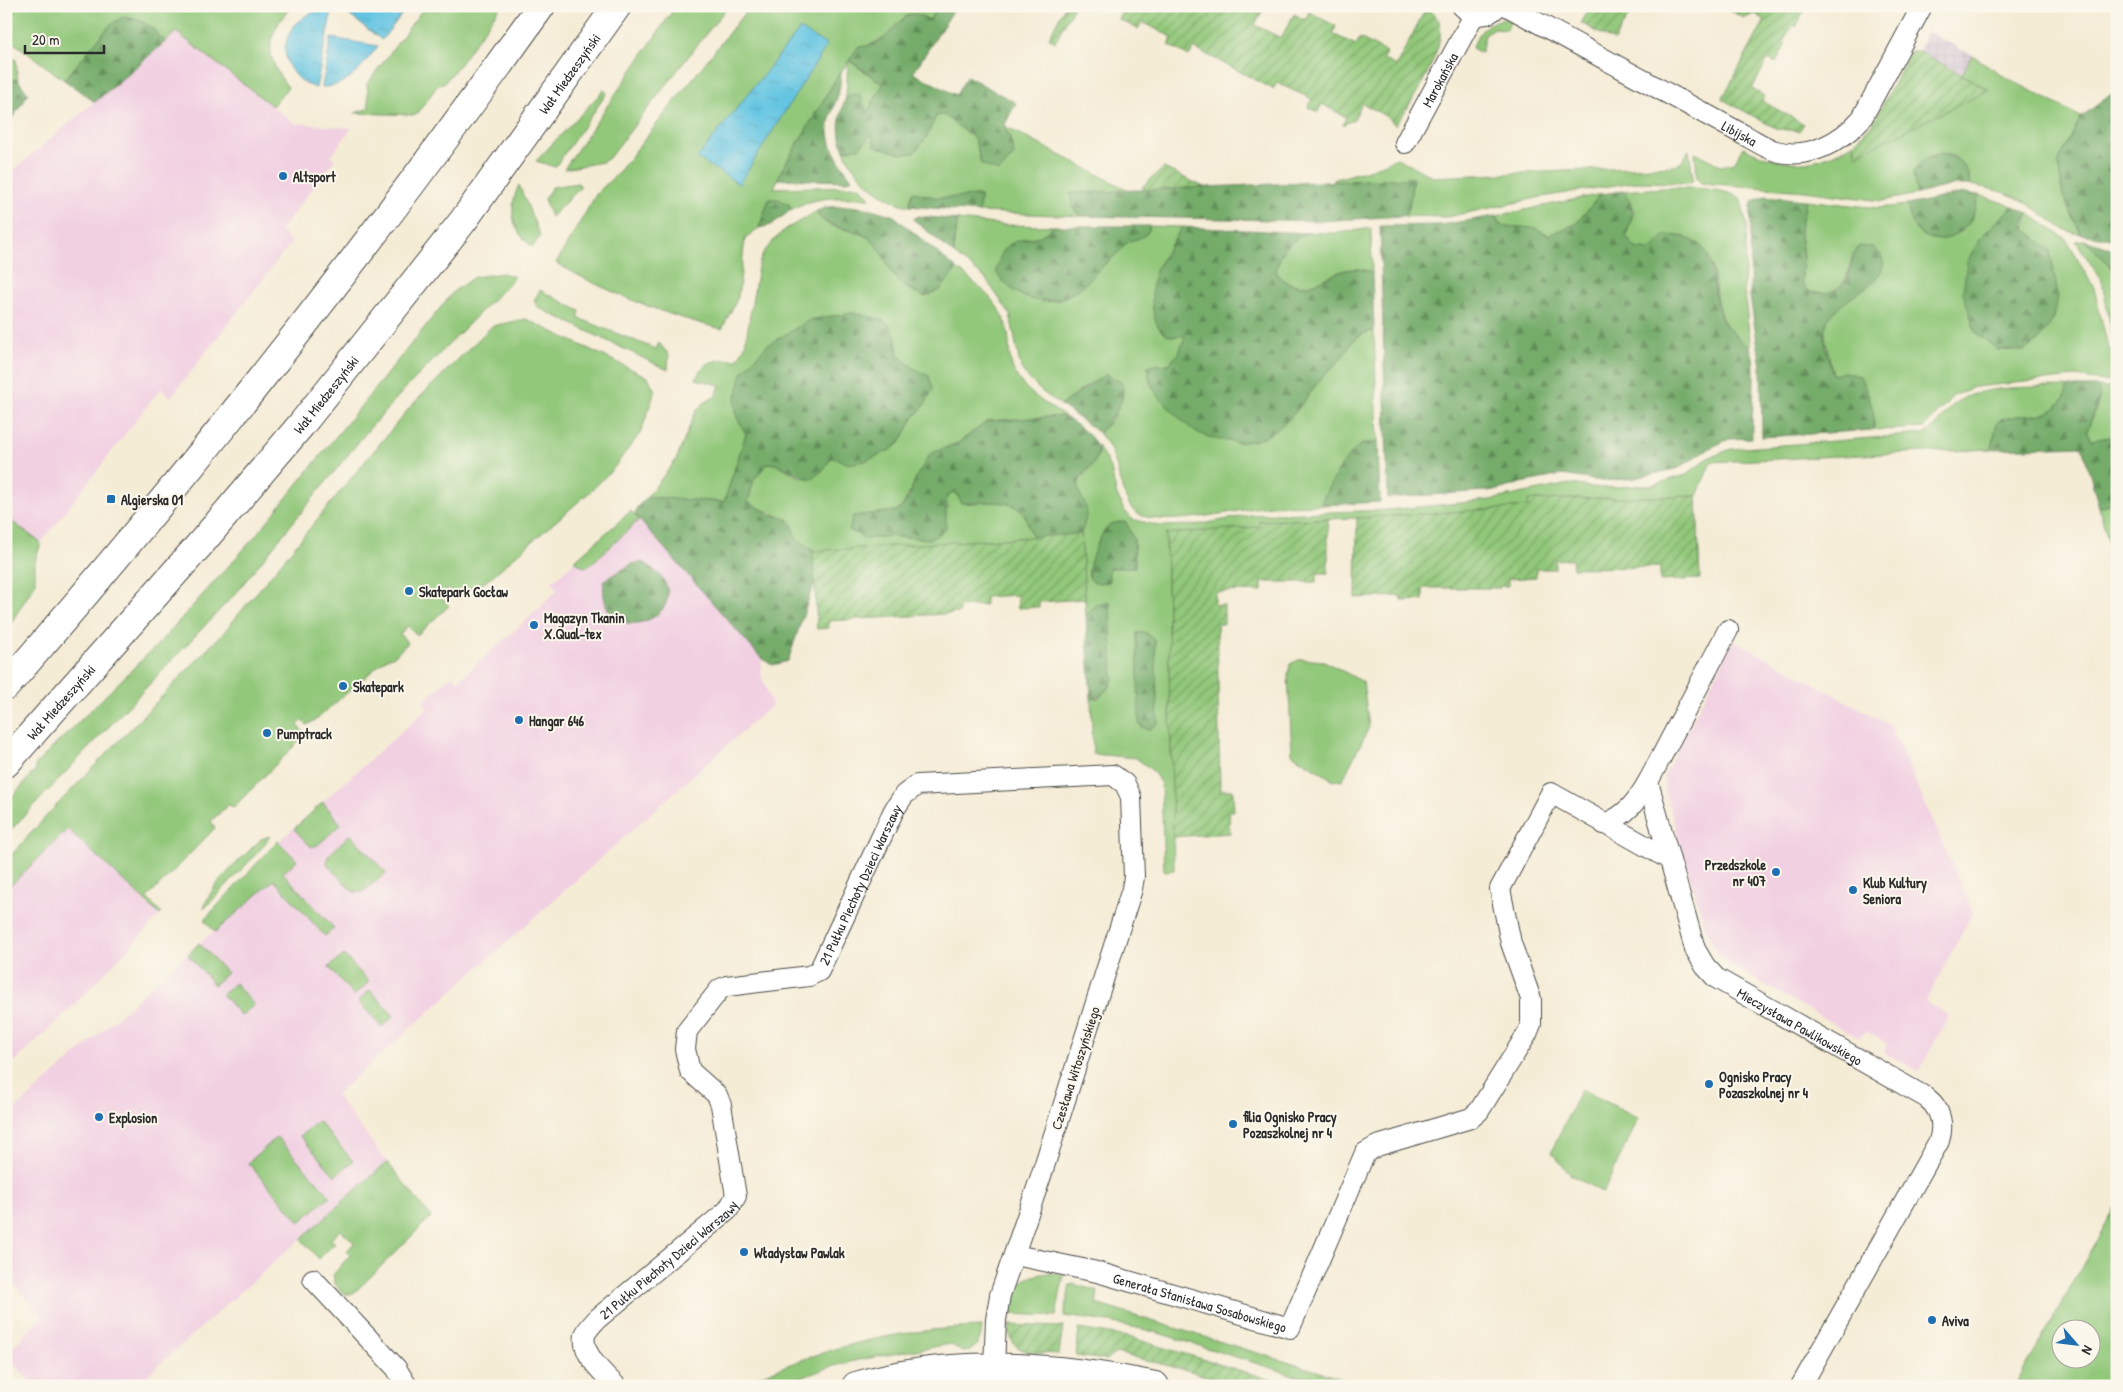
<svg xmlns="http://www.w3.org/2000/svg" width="2123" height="1392" font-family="'Patrick Hand',sans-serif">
  <defs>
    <pattern id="industrial-grid" width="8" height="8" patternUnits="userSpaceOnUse" patternTransform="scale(1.25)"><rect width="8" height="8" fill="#cebed0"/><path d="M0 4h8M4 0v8" fill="none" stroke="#b1a3b3"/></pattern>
    <pattern id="forest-firs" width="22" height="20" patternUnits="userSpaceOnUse" patternTransform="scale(1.25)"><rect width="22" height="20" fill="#75ac6a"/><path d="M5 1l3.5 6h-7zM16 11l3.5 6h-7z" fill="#608c57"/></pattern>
    <pattern id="garden-furrows" width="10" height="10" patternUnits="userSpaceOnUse" patternTransform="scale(1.25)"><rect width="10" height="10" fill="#92c87a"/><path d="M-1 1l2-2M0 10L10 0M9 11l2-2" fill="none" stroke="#77a364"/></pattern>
    <pattern id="water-ripples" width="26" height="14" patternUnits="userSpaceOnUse" patternTransform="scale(1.25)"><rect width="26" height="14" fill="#63c5e2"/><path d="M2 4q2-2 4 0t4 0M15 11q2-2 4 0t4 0" fill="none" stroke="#56a9c2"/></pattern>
  </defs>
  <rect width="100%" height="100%" fill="#fbf7ec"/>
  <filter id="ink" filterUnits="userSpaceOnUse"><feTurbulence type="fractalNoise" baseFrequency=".02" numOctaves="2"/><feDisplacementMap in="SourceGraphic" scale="10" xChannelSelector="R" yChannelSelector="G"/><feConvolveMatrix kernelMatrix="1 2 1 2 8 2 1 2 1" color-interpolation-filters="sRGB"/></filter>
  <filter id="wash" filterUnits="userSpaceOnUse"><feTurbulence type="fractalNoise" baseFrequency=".0096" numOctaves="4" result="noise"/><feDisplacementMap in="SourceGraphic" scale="20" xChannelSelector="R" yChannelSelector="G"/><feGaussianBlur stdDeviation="1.12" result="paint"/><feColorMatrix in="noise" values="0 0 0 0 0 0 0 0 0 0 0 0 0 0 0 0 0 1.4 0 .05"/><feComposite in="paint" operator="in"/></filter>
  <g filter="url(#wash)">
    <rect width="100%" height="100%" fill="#f5ecd6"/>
    <g fill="#f1d0e2">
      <path d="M176 32 294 123 352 128 331 156 335 159 280 231 292 242 171 397 161 388 41 543 6 517V177Z"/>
      <path d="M631 511 762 659 761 674 772 705 336 1095 387 1162 135 1386H34L6 1355 42 1316 6 1275V1118L199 943 214 932 204 920 278 842 428 708 423 702 428 697 453 675 458 681 544 604 543 603 557 590 552 582Z"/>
      <path d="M1734 640 1890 725 1973 912 1925 1002 1949 1015 1919 1071 1885 1053 1886 1043 1866 1031 1859 1038 1733 967 1716 952 1704 924 1665 792 1664 776Z"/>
      <path d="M68 828 160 915 78 1001 12 1064 6 1058V890Z"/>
    </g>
    <path fill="url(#industrial-grid)" d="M1927 31 1972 55 1962 75 1919 51Z"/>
    <g fill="#92c87a" stroke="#5e7a52" fill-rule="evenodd">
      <path d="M6 6H292C266 34 263 57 288 87L272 106 176 32 165 42 151 26 111 24 64 80 6 37Z"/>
      <path d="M425 6H501L459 65 445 82 438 85 416 115 355 113 369 108 367 84Z"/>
      <path d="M676 6H728L609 158 603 162 564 169Z"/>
      <path d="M750 6H937L930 20 921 16H906L888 36 868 46 849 61 883 84 867 113 860 95 846 97 848 61 782 169 774 188 860 186 870 198C843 198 815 195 791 210V207L769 199 759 228 745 239 738 297 722 329C665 315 608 293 556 263L597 193 618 173Z"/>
      <path d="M1506 19 1511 21 1506 30 1495 29 1485 35 1481 53 1472 48C1480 31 1486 21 1506 19Z"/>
      <path d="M6 52 16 60 18 80 6 79Z"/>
      <path d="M1972 55 2009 79 2081 117 2058 163 2063 196 2081 234C2060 233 2042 210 2023 201 2006 192 1989 188 1970 185L1969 175 1954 156C1930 151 1928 157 1913 174L1917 194 1882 201 1805 191 1701 183 1697 178 1695 152 1721 166 1734 163 1743 147C1785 168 1815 168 1854 143V151L1988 89 1962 75Z"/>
      <path d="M604 90 607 93 555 167 536 161Z"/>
      <path d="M944 115 975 139 981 164 999 171 1014 155 1010 138 1004 126 1130 191 1071 193 1077 213 1081 216 979 212 980 196 938 198 913 192 909 206C883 201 853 175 844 150H851L872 134 876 146 902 154 926 138 936 116Z"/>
      <path d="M1689 150 1693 178 1691 183 1634 182 1542 197 1447 217 1404 216 1409 208 1413 178 1332 182V180L1372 169 1397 158 1433 177 1675 166 1682 162Z"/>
      <path d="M578 183 580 185V188L551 217 544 199 552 187Z"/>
      <path d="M519 185 540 236 533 247C511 232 508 208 519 185Z"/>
      <path d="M1662 188C1680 188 1728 186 1741 200L1747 226 1744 289 1751 351 1733 335 1722 319 1717 301 1712 265 1684 236H1666L1650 250 1635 248 1626 236 1634 211 1623 191Z"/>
      <path d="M1601 194 1576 224 1549 235 1534 228 1505 226 1500 225 1496 216Z"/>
      <path d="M1979 195 2013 206 1980 238 2036 237 2025 229 2028 213 2066 239 2094 288 2107 343 2117 361V383L2075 377 1974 387 1953 396 1924 428 1874 430 1875 420 1833 375 1825 336 1826 324 1831 312 1877 279 1853 253C1849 270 1848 284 1832 291 1827 294 1822 293 1817 293 1797 292 1802 274 1803 261 1803 250 1800 240 1800 230 1801 219 1806 211 1805 200L1878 208 1907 205 1915 229 1923 236 1961 232 1969 222Z"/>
      <path d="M817 211C823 232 855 227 870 239 884 250 886 268 898 281 905 288 916 292 925 297L950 277 957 269C979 286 1003 304 1008 333 1010 346 1008 359 1014 371 1023 391 1046 404 1064 416L988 421 958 443 930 454 902 507 896 511 853 516 866 539 890 536 908 538 948 507 946 502 949 494 955 492 962 503C980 504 1010 497 1023 512 1028 518 1028 530 1033 537L813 551 795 537 792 524C779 514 762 511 748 502L754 479 768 463 777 464 801 478 823 470 832 457 865 461 890 450 900 443 913 418 924 406 929 376 913 368 898 356 895 333 852 313 809 320 735 400 736 415 746 434 724 502 647 497 676 460 696 411 704 403 716 396 720 385 696 379C704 359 717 359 737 360L745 346 758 267 763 253 776 238 786 229Z"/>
      <path d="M958 220 1004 225 1054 226 1041 236 1022 239 1042 302 1060 300 1079 289 1125 244 1149 230V226L1182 227 1157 267 1152 286 1186 335 1179 353 1169 364 1148 366 1150 385 1237 443C1272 438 1287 424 1308 396 1313 389 1317 380 1324 374 1329 370 1334 368 1338 362 1351 346 1351 335 1374 331L1378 443 1364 444 1348 459 1320 505C1304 506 1287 505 1270 506 1243 508 1151 533 1132 509 1115 485 1122 458 1099 433L1113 419 1123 394 1092 382 1061 405 1041 391 1024 374 1019 360 1010 314 985 278 954 254V239Z"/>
      <path d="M1371 228 1372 272C1368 271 1362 269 1357 269 1325 268 1309 303 1276 274 1278 256 1289 237 1308 233 1316 231 1324 234 1332 233 1345 233 1358 230 1371 228Z"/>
      <path d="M2084 240 2104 259 2117 275V346L2112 334 2102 281 2076 241Z"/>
      <path d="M503 273 515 277 405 389 369 429 234 595 6 835V804L36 769 35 765 160 642 253 539 454 291 474 277Z"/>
      <path d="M540 290 580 311 578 318 656 349 659 343 669 355 668 370 539 308 534 301Z"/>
      <path d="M526 319 648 377 655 391 641 432 613 469 592 490 484 583 469 589 458 599 448 589 440 596 449 606 417 635 408 626 400 634 408 643 393 657 387 658 317 719 307 725 302 720 298 725 303 732 299 741 234 807 228 805 211 821 215 828 147 898 162 913 160 915 68 829 6 890V861L52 810 224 632 411 406 492 326Z"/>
      <path d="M2068 387 2065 398 2053 411 2034 417 2017 416 1997 422 1992 449 1711 462 1697 496 1529 500 1528 507 1357 518 1259 521V527L1166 534 1174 870 1164 871 1161 784 1153 771 1136 758 1093 754 1091 699 1099 698 1110 687V602L1093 608 1086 616 1081 534 1086 508 1078 492 1079 481 1094 463 1098 455V446L1111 469 1116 493 1124 510 1132 519 1160 526 1196 525 1250 515 1388 510 1490 500 1569 484 1600 488 1652 485 1686 475 1708 458 1731 449 1923 434C1940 428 1945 408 1960 400 1987 384 2037 388 2068 387ZM1107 528 1134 540 1135 567 1109 568 1091 563ZM1137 633H1146L1155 641 1150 729 1141 727Z"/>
      <path d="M2098 387 2117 389V436L2092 440 2087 431C2092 417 2102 401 2098 387Z"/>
      <path d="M2117 501V574L2099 507Z"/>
      <path d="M631 511 639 520 590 565 584 567 574 561Z"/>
      <path d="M6 517 41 543 35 561V584L6 631Z"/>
      <path d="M1301 659 1324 661 1363 682 1369 727 1342 781 1333 780 1292 754 1288 675 1290 664Z"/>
      <path d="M323 802 341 824 318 845 311 847 294 829Z"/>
      <path d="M350 834 386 873 363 892H353L327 864 328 856Z"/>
      <path d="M270 836 261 849 204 909C207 887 245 856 261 839Z"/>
      <path d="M278 841 297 860 283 873 334 928 325 936 274 880 215 932 204 920Z"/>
      <path d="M199 943 227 973 214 985 188 955Z"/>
      <path d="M344 955 369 982 354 996 329 967Z"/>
      <path d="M235 983 254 1005 241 1016 222 994Z"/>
      <path d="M370 990 394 1016 382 1027 358 1001Z"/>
      <path d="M1581 1089 1639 1118 1603 1193 1570 1174 1551 1152Z"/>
      <path d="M318 1121 353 1161 335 1176 300 1136Z"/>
      <path d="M277 1137 330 1196 300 1222 248 1163Z"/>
      <path d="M387 1162 431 1217 353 1294H344L335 1284 333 1275 350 1255 347 1251 354 1243 341 1230 331 1239 335 1243 319 1259 301 1239Z"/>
      <path d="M2117 1204V1379L2112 1386H2015ZM2060 1330H2090V1360H2060Z"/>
      <path d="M1048 1273 1064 1274 1056 1316 1007 1314C1007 1287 1023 1276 1048 1273Z"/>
      <path d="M1073 1284 1098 1291 1096 1304 1366 1386H1329L1155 1332 1109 1322 1064 1316 1070 1285Z"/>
      <path d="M982 1327C981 1340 977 1351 962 1352L951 1344 858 1360 830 1367 780 1386H736C821 1349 889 1329 982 1327Z"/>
    </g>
    <g fill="url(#forest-firs)" stroke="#506c4a">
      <path d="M937 6H947L953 11 913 73 956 95 967 76 1016 103 1004 126 1010 138 1014 155 999 172 981 164 975 139 944 115 936 116 926 138 914 153 902 154 875 146 872 134 859 148 844 150C836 131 839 117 846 97L852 94 860 95 867 113 883 84 849 60 858 47C893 44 888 25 911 14H916L930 20Z"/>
      <path d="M123 17C143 18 152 28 165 42L95 102 64 80 111 24Z"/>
      <path d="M841 70C841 91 837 97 831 115 823 139 838 161 852 179L848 181 777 179Z"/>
      <path d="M6 79 18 80 28 94 6 128Z"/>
      <path d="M2117 90V240L2081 234 2063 196 2058 163 2081 117Z"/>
      <path d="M1941 154C1960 157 1968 166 1970 185H1952L1917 194 1913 174C1920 161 1926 156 1941 154Z"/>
      <path d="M1413 178 1409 208 1403 216 1321 221 1081 216 1073 209 1070 193Z"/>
      <path d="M1623 191C1637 206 1632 218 1626 236L1635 248 1650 250 1665 235C1729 237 1704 282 1722 319 1728 332 1748 343 1752 353 1757 371 1751 416 1752 438L1729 439 1706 450 1679 468 1635 478 1602 481 1562 475 1521 483 1498 490 1388 498 1380 226 1440 225 1496 216 1500 225 1505 226 1535 228 1549 235 1576 224 1601 194Z"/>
      <path d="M913 192 938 198 980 196 979 212 909 206Z"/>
      <path d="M1964 193 1979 195C1977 204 1975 213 1970 221 1959 239 1932 248 1917 230 1911 223 1909 214 1907 205Z"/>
      <path d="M1766 196 1805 200C1806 211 1801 220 1800 230 1800 241 1803 251 1803 261 1802 275 1798 293 1818 293 1826 293 1834 293 1840 287 1853 278 1849 258 1859 246L1873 247C1910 276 1836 297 1827 322 1821 338 1829 359 1833 375L1844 372 1860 376C1868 393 1876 412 1874 430L1762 437 1761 366 1750 297 1751 206 1753 201Z"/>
      <path d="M769 199H778L789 204 791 210 771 225 759 228Z"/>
      <path d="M849 206 872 209 894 216 957 269 940 290 925 297C916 292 905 288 899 281 886 268 884 249 868 237 852 227 833 230 819 217L817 211 827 207Z"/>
      <path d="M2013 206 2028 213 2024 223 2025 229 2050 250 2058 295 2054 319 2039 340 2024 351 1998 350 1975 332 1963 292 1967 262 1980 238Z"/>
      <path d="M918 216 958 220 954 239V254L913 219Z"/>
      <path d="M1054 226H1149V230C1144 240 1133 238 1125 244 1120 253 1109 260 1101 268 1093 275 1087 283 1079 289 1048 310 1016 302 996 272 1005 224 1032 251 1054 226Z"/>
      <path d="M1182 227 1309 233C1290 239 1278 253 1276 274 1308 304 1326 268 1357 269 1362 269 1368 271 1372 272L1374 331C1351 335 1351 346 1338 362 1333 368 1326 371 1322 377 1297 409 1275 450 1227 441 1202 437 1193 432 1175 414 1160 398 1149 389 1148 366L1169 364 1179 353 1185 336C1181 335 1175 337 1170 336 1148 331 1149 283 1158 267 1165 254 1174 240 1182 227Z"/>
      <path d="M2084 240 2117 250V275L2104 259Z"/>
      <path d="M852 313C887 320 893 317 898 356L913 368 929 376 933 389 924 406 913 418 900 443 890 450 865 461 849 464 832 457 823 470 812 479C796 477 785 464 768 463L754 479 748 502 771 515 788 519 792 524 795 537 813 551 815 580 788 661 773 665 762 659 635 515 637 507 647 497 724 502 746 434 736 415 735 400 742 373 766 346 809 320Z"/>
      <path d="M1106 374 1121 382C1129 400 1110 421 1099 433L1061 405Z"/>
      <path d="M2068 387H2098L2100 397 2087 431 2092 440 2117 436V501L2099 507 2082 446 1992 449 1997 422C2024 407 2056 429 2068 387Z"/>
      <path d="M1064 416C1079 427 1111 445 1092 465 1088 469 1080 476 1079 483 1076 493 1084 498 1086 508 1088 515 1083 527 1081 534L1033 537C1028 530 1028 518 1023 512 1010 497 980 504 962 503L955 492 949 494 946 502V529L931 539 890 536 866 539 849 530 853 516 896 511 902 507 909 497 916 477 930 454 958 443 988 421Z"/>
      <path d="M1378 443 1380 502 1320 505C1327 489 1347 452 1362 444 1366 442 1373 443 1378 443Z"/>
      <path d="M1126 522 1134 540 1135 567 1109 568V582C1103 583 1095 584 1090 579 1083 572 1102 529 1110 525 1115 522 1121 522 1126 522Z"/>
      <path d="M643 562C719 608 595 664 604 580L632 564Z"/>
      <path d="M1110 602 1113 679C1109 690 1102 697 1091 699L1086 616 1096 605Z"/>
      <path d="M1137 633H1146L1155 641 1158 723 1150 729H1145L1139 723Z"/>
    </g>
    <g fill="url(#garden-furrows)" stroke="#5e7a52">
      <path d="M1065 6H1074L1055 42 1049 38Z"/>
      <path d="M1112 6H1265L1255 25 1281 38 1294 14 1305 20 1309 12 1336 26 1333 34 1356 45 1360 38 1386 52 1383 59 1396 66 1426 8C1431 12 1436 15 1439 21 1449 44 1410 107 1395 125L1389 118 1362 103 1354 119 1343 125 1346 117 1322 104 1318 112 1308 107 1312 99 1277 83 1273 89 1194 48 1189 56 1169 45 1172 37 1142 22 1138 29 1118 19 1122 11Z"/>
      <path d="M1605 6H1634L1614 41 1581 23 1590 8 1600 14Z"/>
      <path d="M1726 6H1807L1796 27 1793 25 1783 42 1786 44 1776 63 1768 59 1752 89 1764 96 1762 101 1804 124 1799 131 1777 129 1722 99 1765 20 1755 14 1744 18 1725 8Z"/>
      <path d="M1911 51H1919L1989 90 1856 155 1854 143 1873 123Z"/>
      <path d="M1164 168 1204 187 1146 190 1142 187Z"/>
      <path d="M1697 496 1700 579 1660 581V567L1573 568 1572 559 1555 560V569H1536V577L1508 579V586H1500V588H1423V600L1401 601V596L1356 598 1357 518 1528 507V500Z"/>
      <path d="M1328 519V573H1317V582H1262V591L1215 592V605H1224V624H1217L1220 790H1233L1234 811H1229L1230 833 1173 837 1166 534 1258 527 1259 521Z"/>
      <path d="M1081 534 1085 599 1039 602V607L1018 608 1017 595 985 597V605L959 607V613L829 621V628L817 629 813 551Z"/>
      <path d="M1009 1325 1063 1327 1059 1354C1035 1352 1009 1357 1009 1325Z"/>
      <path d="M1079 1329 1129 1337 1292 1386H1237L1190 1371 1116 1353 1106 1360 1076 1356Z"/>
    </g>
    <g fill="url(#water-ripples)" stroke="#477886">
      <path d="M337 6H408L382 40Z"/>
      <path d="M320 10H332L316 88C272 73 277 22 320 10Z"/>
      <path d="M800 29 827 45 739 184 697 158Z"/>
      <path d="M331 38 378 46C363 65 349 87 322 87Z"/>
    </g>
  </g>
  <g filter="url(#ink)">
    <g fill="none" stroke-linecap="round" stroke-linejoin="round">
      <defs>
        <g id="street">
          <path d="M1462 6C1473 18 1487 18 1498 6"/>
          <path id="s1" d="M1507 6 1744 135C1754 140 1765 148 1776 151 1809 160 1841 142 1862 118L1922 6"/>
          <path id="s2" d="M1405 143 1474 15"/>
          <path id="s3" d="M1728 630 1648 782 1695 949 1705 966 1716 978 1927 1098C1941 1109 1944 1125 1939 1141L1801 1386"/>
          <path d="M1604 824C1626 816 1637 801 1648 782"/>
          <path id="s4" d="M1015 1255 1097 1272 1290 1328 1365 1153 1377 1146 1471 1118 1479 1111 1527 1034 1531 1024V999L1511 943 1500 889 1551 793 1669 859"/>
          <path d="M313 1279 396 1368 407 1386"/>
          <path id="s5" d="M616 1386C604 1374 581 1354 585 1335 587 1329 593 1324 597 1319L728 1210 736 1196 721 1105 717 1095 690 1071 685 1049 687 1031 720 989 727 986 809 976 819 971 894 810 904 795 917 785 1113 775 1125 784 1131 797 1134 877 1132 889 1041 1176 1000 1295 996 1320 994 1367"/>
        </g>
        <g id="secondary">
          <path d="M6 686C196 468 373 242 541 6"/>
          <path id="s6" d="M6 763 202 542 301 425 463 221 617 6"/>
          <path d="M856 1386C953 1357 1058 1366 1155 1386"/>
        </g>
      </defs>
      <use href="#street" stroke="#494845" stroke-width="22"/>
      <use href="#secondary" stroke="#494845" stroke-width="30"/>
      <use href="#street" stroke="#fff" stroke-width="20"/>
      <use href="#secondary" stroke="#fff" stroke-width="28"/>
    </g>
  </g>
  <g fill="#1f6fb2" stroke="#fbf7ec" stroke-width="2">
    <circle cx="283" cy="176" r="5"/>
    <rect x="106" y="494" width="10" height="10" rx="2.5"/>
    <circle cx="409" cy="591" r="5"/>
    <circle cx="534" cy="625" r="5"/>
    <circle cx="343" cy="686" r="5"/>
    <circle cx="519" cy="720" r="5"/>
    <circle cx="267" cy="733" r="5"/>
    <circle cx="1776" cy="872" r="5"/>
    <circle cx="1853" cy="890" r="5"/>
    <circle cx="1709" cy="1084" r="5"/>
    <circle cx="99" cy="1117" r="5"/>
    <circle cx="1233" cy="1124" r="5"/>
    <circle cx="744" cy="1252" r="5"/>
    <circle cx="1932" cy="1320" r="5"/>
  </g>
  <g text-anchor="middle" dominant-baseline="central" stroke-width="4" stroke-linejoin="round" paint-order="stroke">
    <g font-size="14" fill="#2b2b2b" stroke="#fbf7ec">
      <text stroke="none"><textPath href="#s6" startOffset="891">Wał Miedzeszyński</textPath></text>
      <text stroke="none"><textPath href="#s2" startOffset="72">Marokańska</textPath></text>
      <text stroke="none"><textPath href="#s1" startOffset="265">Libijska</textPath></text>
      <text stroke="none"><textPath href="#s6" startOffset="488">Wał Miedzeszyński</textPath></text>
      <text stroke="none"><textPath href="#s6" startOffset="82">Wał Miedzeszyński</textPath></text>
      <text stroke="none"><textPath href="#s5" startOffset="699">21 Pułku Piechoty Dzieci Warszawy</textPath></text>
      <text stroke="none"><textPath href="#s3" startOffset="478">Mieczysława Pawlikowskiego</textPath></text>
      <text transform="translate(1075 1068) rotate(-72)">Czesława Witoszyńskiego</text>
      <text stroke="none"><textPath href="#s5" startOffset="175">21 Pułku Piechoty Dzieci Warszawy</textPath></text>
      <text stroke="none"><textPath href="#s4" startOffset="191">Generała Stanisława Sosabowskiego</textPath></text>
    </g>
    <g font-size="14" font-weight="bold" fill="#2b2b2b" stroke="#fbf7ec" text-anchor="start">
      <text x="293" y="176">Altsport</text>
      <text x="121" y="499">Algierska 01</text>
      <text x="419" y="591">Skatepark Gocław</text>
      <text x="544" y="617">Magazyn Tkanin<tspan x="544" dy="16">X.Qual-tex</tspan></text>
      <text x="353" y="686">Skatepark</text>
      <text x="529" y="720">Hangar 646</text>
      <text x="277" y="733">Pumptrack</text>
      <text x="1766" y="864" text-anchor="end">Przedszkole<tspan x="1766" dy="16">nr 407</tspan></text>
      <text x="1863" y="882">Klub Kultury<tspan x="1863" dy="16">Seniora</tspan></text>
      <text x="1719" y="1076">Ognisko Pracy<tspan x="1719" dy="16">Pozaszkolnej nr 4</tspan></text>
      <text x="1243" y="1116">filia Ognisko Pracy<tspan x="1243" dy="16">Pozaszkolnej nr 4</tspan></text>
      <text x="109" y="1117">Explosion</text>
      <text x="754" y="1252">Władysław Pawlak</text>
      <text x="1942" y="1320">Aviva</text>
    </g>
  </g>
  <rect width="2123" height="1392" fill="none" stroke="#fbf7ec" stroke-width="25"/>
  <g transform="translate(2076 1344) rotate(118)"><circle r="24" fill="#fbf7ec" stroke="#a8a59f"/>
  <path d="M0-4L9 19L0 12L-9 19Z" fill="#1f6fb2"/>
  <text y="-8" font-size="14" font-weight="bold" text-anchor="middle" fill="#2b2b2b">N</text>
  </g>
  <path d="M25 45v8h79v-8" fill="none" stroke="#2b2b2b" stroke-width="2.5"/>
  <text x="32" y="45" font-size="15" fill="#2b2b2b" stroke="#fbf7ec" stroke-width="4" paint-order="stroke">20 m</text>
</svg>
